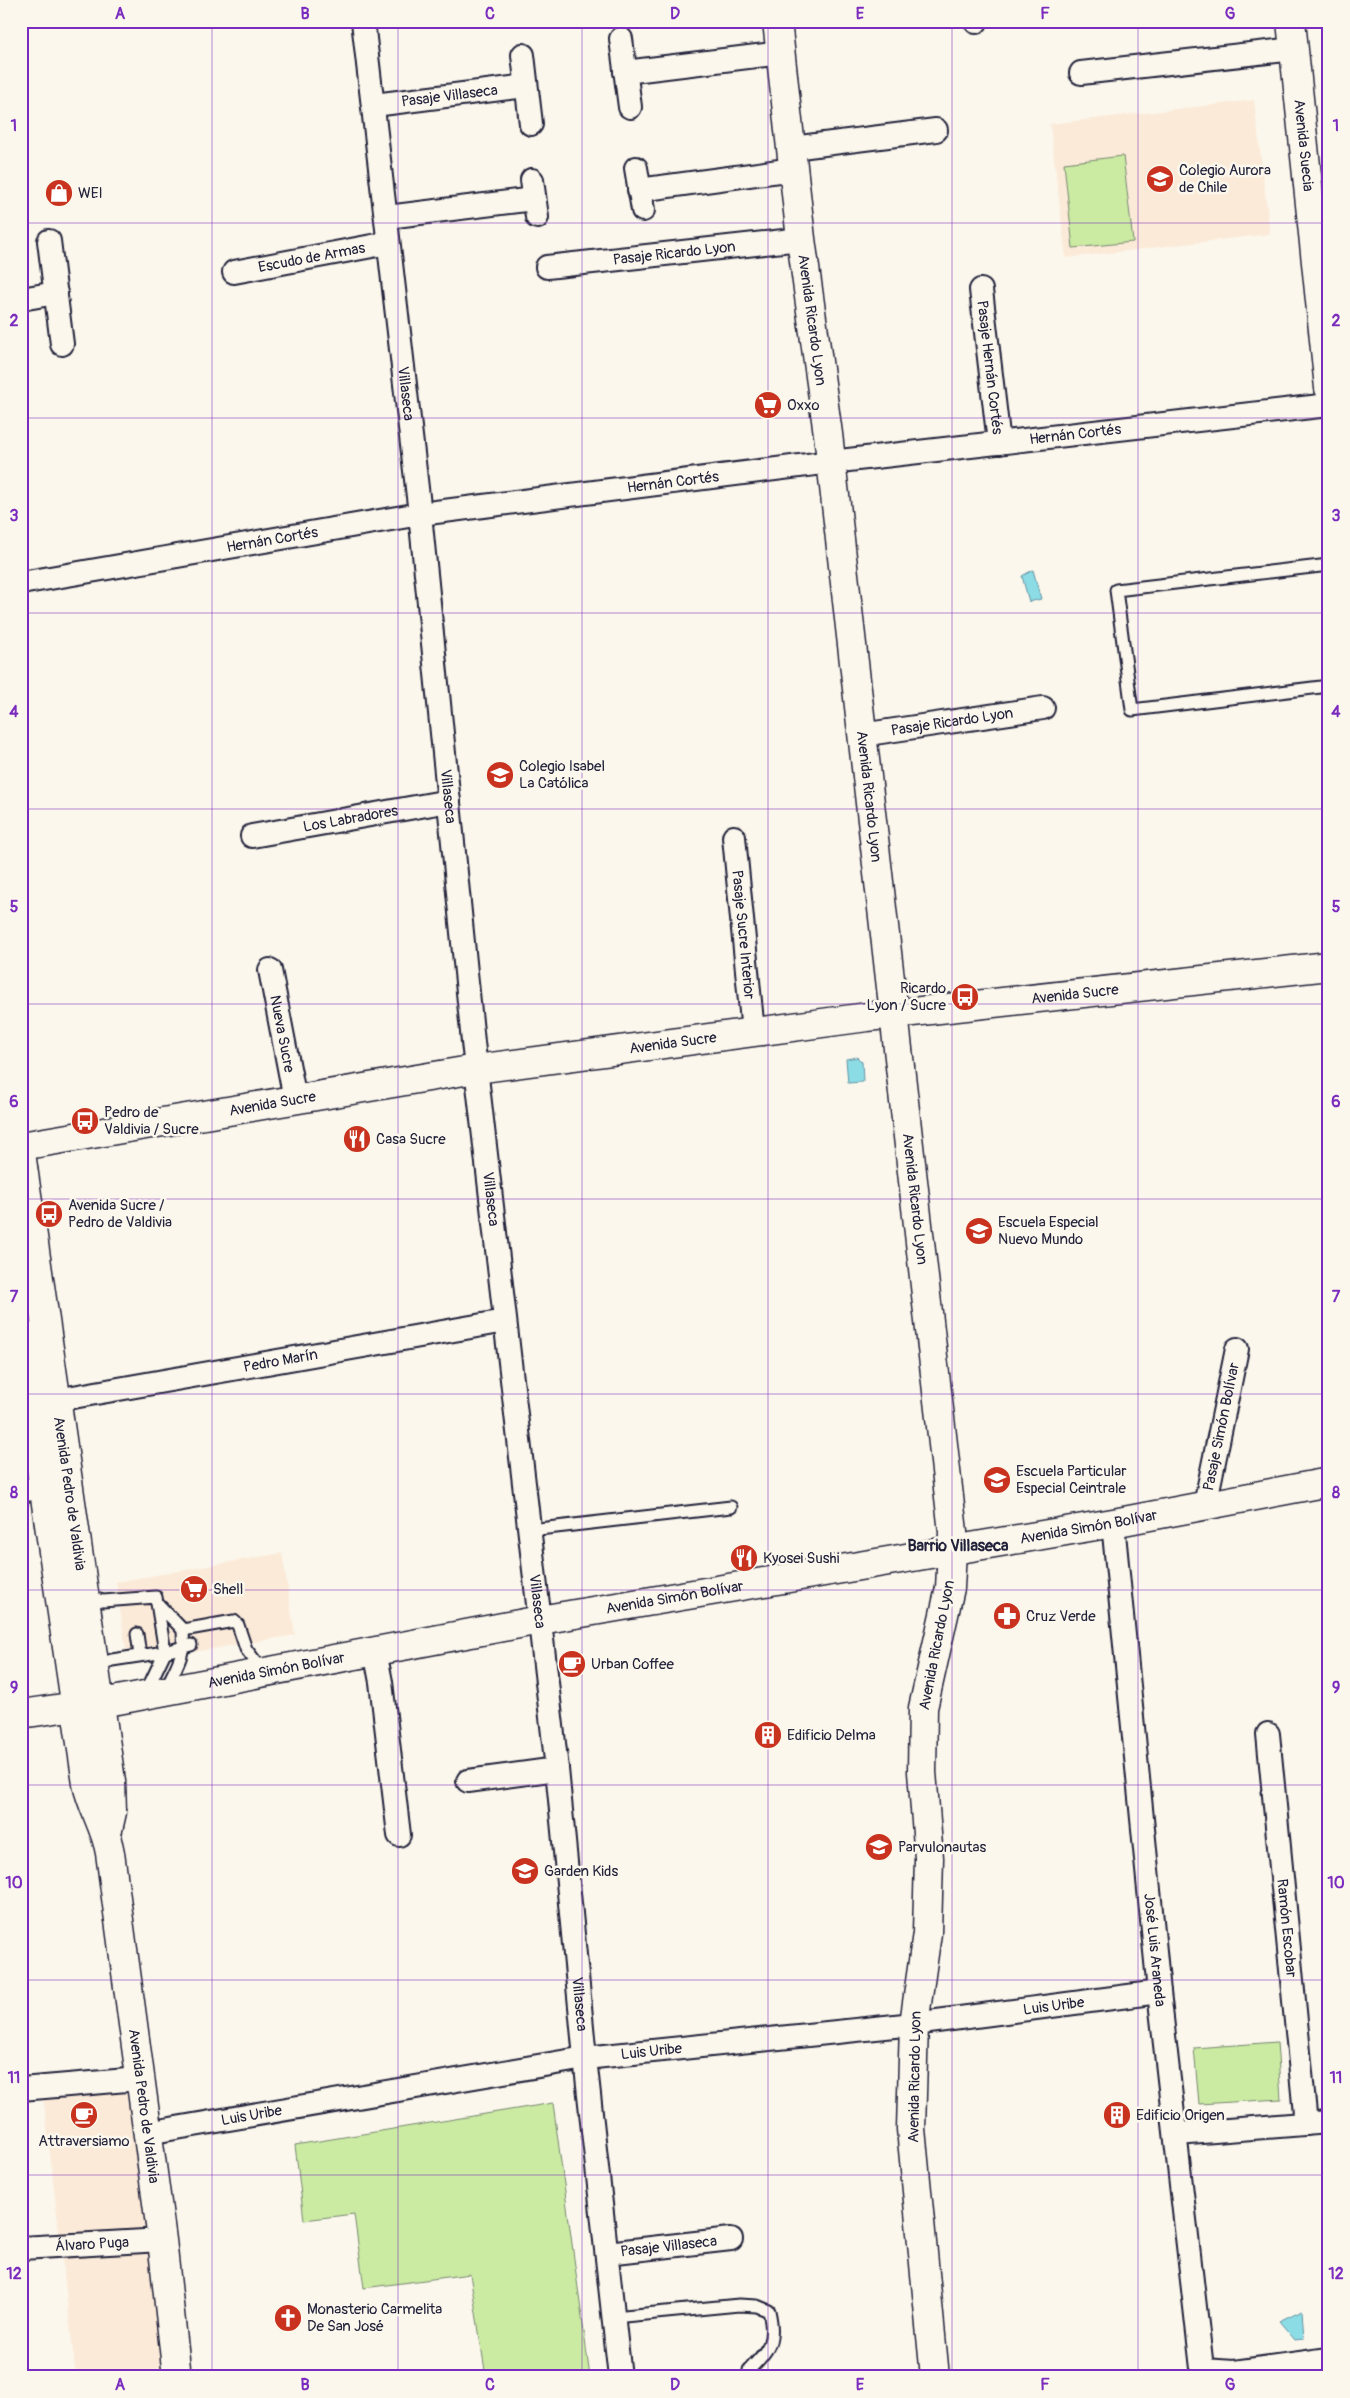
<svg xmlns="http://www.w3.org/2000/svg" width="1350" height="2398" font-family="Pangolin,sans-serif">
  <rect width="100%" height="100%" fill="#fbf7ec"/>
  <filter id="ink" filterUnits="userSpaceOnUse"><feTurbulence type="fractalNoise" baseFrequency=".02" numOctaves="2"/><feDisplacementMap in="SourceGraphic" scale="10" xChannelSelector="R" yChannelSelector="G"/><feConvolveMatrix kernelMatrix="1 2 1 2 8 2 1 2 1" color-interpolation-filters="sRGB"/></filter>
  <g filter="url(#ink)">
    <g fill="#fbead8">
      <path d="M1254 100 1270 234 1066 258 1050 124Z"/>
      <path d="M282 1553 295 1635 128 1663 116 1582Z"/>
      <path d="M140 2078 178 2377H76L42 2085Z"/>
    </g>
    <g fill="#cbeba3" stroke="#76866f">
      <path d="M1123 156 1133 242 1073 248 1064 163Z"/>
      <path d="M1277 2042 1281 2099 1199 2104 1194 2048Z"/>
      <path d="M553 2103 590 2377H486L470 2274 364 2288 354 2214 304 2220 295 2145Z"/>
    </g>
    <g fill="#8cdce6" stroke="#6292a2">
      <path d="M1033 570 1041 599 1029 602 1022 576Z"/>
      <path d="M857 1057 862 1062 863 1082 848 1083 846 1059Z"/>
      <path d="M1302 2310 1304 2339 1295 2340 1279 2321Z"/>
    </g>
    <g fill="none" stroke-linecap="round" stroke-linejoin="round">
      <defs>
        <g id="lane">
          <path d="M1329 565 1116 590 1132 710 1329 686"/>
          <path d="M530 1530 731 1507"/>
          <path d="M86 1596 103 1601 156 1597 165 1652 145 1694"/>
          <path d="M158 1604 183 1630 234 1621 238 1625 246 1649 263 1671"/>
          <path d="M137 1634 140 1655"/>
          <path d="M96 1666 112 1660 165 1652 191 1645"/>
          <path d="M166 1689C176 1665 185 1658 183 1630"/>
          <path d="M614 2317 739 2305 757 2306 769 2311C776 2342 769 2349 749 2370"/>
        </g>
        <g id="street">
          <path id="s1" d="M363 21 420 514 473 1042 557 1769 585 2058 620 2377"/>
          <path d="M976 21V22"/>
          <path d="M621 39 630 107"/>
          <path d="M523 55 531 124"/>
          <path d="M625 72 781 53"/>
          <path d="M1081 73 1294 49"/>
          <path id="s2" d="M374 105 526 86"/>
          <path d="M792 148 936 130"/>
          <path d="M636 168 643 210"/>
          <path d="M532 180 537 217"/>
          <path d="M639 190 794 169"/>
          <path d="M387 217 534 199"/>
          <path d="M49 241 62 344"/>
          <path id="s3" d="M547 267 801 239"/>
          <path id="s4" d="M234 272 388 243"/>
          <path id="s5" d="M981 290 999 443"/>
          <path d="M21 299 56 293"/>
          <path id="s6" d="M21 583 420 514 831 462 1329 405"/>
          <path id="s7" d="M861 735 1043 708"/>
          <path id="s8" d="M252 836 449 801"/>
          <path id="s9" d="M734 837 753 1032"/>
          <path id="s10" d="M270 970 295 1099"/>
          <path id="s11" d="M56 1400 505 1321"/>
          <path d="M21 1491 44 1487"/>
          <path id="s12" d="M1205 1505 1237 1349"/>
          <path id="s13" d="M1113 1523 1159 1992 1203 2377"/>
          <path d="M375 1651 381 1682 399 1835"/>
          <path id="s14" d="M1268 1734 1306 2124"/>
          <path d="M468 1781 557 1769"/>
          <path d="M21 2089 139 2079"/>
          <path id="s15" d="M147 2133 585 2058 914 2024 1159 1992"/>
          <path d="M1177 2134 1329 2122"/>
          <path id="s16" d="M21 2248 162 2240"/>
          <path id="s17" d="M607 2253 731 2239"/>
          <path d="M1203 2370 1234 2372 1329 2359"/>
        </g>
        <g id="secondary">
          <path id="s18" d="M777 21 801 239 828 434 953 1532 950 1588 923 1708 922 1772 929 1858 927 1933 914 2024 911 2129 935 2377"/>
          <path id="s19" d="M1291 21 1329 388"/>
          <path id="s20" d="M21 1146 476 1069 867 1017 1329 966"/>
          <path id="s21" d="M21 1153 111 1781 112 1812 107 1834"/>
          <path id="s22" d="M21 1333 87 1784C92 1808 106 1828 110 1853L162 2240 177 2377"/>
          <path id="s23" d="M21 1714 118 1700 540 1620 1113 1523 1329 1482"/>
        </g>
      </defs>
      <use href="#lane" stroke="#22223b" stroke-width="15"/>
      <use href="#street" stroke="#22223b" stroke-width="26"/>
      <use href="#secondary" stroke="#22223b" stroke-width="31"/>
      <use href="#lane" stroke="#fbf7ec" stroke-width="11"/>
      <use href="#street" stroke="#fbf7ec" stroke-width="22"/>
      <use href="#secondary" stroke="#fbf7ec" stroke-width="28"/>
    </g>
  </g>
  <path fill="none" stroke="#7b2cbf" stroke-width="1" stroke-opacity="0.55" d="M212 21V2377M398 21V2377M582 21V2377M768 21V2377M952 21V2377M1138 21V2377M21 223H1329M21 418H1329M21 613H1329M21 809H1329M21 1004H1329M21 1199H1329M21 1394H1329M21 1590H1329M21 1785H1329M21 1980H1329M21 2175H1329"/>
  <defs>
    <symbol id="school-disc" viewBox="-11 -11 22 22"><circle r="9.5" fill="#c8321e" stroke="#fbf7ec"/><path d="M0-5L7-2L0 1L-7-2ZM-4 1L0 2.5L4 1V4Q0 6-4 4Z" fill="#fff"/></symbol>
    <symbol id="shop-disc" viewBox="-11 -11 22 22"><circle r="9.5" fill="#c8321e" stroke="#fbf7ec"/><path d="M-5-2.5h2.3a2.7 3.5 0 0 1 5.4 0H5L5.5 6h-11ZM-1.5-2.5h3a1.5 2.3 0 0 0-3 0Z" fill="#fff"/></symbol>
    <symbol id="supermarket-disc" viewBox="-11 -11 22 22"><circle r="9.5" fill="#c8321e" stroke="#fbf7ec"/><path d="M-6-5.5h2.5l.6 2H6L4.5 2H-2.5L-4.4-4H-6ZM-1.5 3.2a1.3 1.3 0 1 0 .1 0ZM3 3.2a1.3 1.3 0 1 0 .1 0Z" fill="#fff"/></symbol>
    <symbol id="bus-disc" viewBox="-11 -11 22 22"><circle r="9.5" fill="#c8321e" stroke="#fbf7ec"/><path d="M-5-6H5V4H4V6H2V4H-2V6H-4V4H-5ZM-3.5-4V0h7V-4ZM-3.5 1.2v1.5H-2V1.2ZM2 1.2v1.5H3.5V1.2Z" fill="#fff"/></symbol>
    <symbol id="restaurant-disc" viewBox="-11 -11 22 22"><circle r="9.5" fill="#c8321e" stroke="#fbf7ec"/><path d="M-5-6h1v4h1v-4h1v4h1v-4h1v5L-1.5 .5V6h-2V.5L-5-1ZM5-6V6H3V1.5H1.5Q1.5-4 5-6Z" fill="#fff"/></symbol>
    <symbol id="pharmacy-disc" viewBox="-11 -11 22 22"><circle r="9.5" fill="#c8321e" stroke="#fbf7ec"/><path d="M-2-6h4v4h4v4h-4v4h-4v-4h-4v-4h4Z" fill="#fff"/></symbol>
    <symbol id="cafe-disc" viewBox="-11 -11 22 22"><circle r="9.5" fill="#c8321e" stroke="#fbf7ec"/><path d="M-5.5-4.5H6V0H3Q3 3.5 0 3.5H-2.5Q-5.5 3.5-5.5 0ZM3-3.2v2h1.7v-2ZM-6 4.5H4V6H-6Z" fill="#fff"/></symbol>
    <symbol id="building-disc" viewBox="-11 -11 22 22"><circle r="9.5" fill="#c8321e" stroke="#fbf7ec"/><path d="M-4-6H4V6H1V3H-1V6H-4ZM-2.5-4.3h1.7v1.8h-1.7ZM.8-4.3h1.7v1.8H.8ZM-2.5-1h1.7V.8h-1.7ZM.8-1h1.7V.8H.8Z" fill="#fff"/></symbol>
    <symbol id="church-disc" viewBox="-11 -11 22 22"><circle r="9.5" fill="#c8321e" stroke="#fbf7ec"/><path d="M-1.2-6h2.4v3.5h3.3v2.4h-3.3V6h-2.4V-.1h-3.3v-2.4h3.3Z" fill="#fff"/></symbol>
  </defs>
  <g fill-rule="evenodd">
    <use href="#school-disc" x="1144" y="163" width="32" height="32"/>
    <use href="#shop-disc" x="43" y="177" width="32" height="32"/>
    <use href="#supermarket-disc" x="752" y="389" width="32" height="32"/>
    <use href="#school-disc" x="484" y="759" width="32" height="32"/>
    <use href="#bus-disc" x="949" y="981" width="32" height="32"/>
    <use href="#bus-disc" x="69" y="1105" width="32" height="32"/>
    <use href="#restaurant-disc" x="341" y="1123" width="32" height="32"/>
    <use href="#bus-disc" x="33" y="1198" width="32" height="32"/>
    <use href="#school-disc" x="963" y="1215" width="32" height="32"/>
    <use href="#school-disc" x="981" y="1464" width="32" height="32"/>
    <use href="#restaurant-disc" x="728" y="1542" width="32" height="32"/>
    <use href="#supermarket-disc" x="178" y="1573" width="32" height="32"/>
    <use href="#pharmacy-disc" x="991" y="1600" width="32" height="32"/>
    <use href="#cafe-disc" x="556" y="1648" width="32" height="32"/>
    <use href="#building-disc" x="752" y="1719" width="32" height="32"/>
    <use href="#school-disc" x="863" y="1831" width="32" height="32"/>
    <use href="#school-disc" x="509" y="1855" width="32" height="32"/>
    <use href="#cafe-disc" x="68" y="2099" width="32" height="32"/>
    <use href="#building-disc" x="1101" y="2099" width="32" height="32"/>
    <use href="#church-disc" x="272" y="2302" width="32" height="32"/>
  </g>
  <g text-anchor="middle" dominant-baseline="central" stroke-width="5" stroke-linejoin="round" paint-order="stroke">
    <g font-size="15" fill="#22223b" stroke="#fbf7ec">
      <text stroke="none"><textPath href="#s2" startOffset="76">Pasaje Villaseca</textPath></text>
      <text stroke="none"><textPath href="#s19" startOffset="125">Avenida Suecia</textPath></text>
      <text stroke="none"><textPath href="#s3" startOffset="128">Pasaje Ricardo Lyon</textPath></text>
      <text stroke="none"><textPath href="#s4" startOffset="79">Escudo de Armas</textPath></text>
      <text stroke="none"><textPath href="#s18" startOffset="301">Avenida Ricardo Lyon</textPath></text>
      <text stroke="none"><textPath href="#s5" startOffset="78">Pasaje Hernán Cortés</textPath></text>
      <text stroke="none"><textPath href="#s1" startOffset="375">Villaseca</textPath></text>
      <text stroke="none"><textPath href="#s6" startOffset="1065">Hernán Cortés</textPath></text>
      <text stroke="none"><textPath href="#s6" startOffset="660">Hernán Cortés</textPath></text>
      <text stroke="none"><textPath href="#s6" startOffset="255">Hernán Cortés</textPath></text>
      <text stroke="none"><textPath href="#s7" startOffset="92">Pasaje Ricardo Lyon</textPath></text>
      <text stroke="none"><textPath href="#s1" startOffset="780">Villaseca</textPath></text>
      <text stroke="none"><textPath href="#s18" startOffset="781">Avenida Ricardo Lyon</textPath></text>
      <text stroke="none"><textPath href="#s8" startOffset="100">Los Labradores</textPath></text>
      <text stroke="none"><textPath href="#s9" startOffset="98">Pasaje Sucre Interior</textPath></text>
      <text stroke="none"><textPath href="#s20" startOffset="1065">Avenida Sucre</textPath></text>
      <text stroke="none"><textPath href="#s10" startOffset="65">Nueva Sucre</textPath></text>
      <text stroke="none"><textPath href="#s20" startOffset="660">Avenida Sucre</textPath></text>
      <text stroke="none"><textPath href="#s20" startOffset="255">Avenida Sucre</textPath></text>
      <text stroke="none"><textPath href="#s1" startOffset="1185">Villaseca</textPath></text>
      <text stroke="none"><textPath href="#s18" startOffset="1186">Avenida Ricardo Lyon</textPath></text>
      <text stroke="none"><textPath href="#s11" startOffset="228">Pedro Marín</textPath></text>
      <text stroke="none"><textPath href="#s12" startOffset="80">Pasaje Simón Bolívar</textPath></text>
      <text stroke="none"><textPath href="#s21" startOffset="344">Avenida Pedro de Valdivia</textPath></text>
      <text stroke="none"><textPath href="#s23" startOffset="1084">Avenida Simón Bolívar</textPath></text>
      <text stroke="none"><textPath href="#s23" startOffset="664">Avenida Simón Bolívar</textPath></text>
      <text stroke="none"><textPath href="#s1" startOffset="1590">Villaseca</textPath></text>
      <text transform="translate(937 1645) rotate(-79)">Avenida Ricardo Lyon</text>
      <text stroke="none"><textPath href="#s23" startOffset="259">Avenida Simón Bolívar</textPath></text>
      <text stroke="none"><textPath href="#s14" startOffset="195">Ramón Escobar</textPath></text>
      <text stroke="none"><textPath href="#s13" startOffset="429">José Luis Araneda</textPath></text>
      <text stroke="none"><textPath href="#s1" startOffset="1995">Villaseca</textPath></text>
      <text stroke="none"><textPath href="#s15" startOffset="916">Luis Uribe</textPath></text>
      <text stroke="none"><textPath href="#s15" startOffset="511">Luis Uribe</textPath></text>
      <text transform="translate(915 2077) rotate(-89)">Avenida Ricardo Lyon</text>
      <text stroke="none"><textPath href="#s22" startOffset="784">Avenida Pedro de Valdivia</textPath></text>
      <text stroke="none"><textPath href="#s15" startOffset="106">Luis Uribe</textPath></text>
      <text stroke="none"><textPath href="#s16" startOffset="71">Álvaro Puga</textPath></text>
      <text stroke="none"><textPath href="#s17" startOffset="62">Pasaje Villaseca</textPath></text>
    </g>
    <g font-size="15" fill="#22223b" stroke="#fbf7ec" text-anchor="start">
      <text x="1179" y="170">Colegio Aurora<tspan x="1179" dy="17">de Chile</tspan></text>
      <text x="78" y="193">WEI</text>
      <text x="787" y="405">Oxxo</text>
      <text x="519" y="766">Colegio Isabel<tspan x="519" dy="17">La Católica</tspan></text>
      <text x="946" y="988" text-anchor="end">Ricardo<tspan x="946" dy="17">Lyon / Sucre</tspan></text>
      <text x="104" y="1112">Pedro de<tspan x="104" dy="17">Valdivia / Sucre</tspan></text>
      <text x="376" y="1139">Casa Sucre</text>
      <text x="68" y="1205">Avenida Sucre /<tspan x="68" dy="17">Pedro de Valdivia</tspan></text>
      <text x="998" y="1222">Escuela Especial<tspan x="998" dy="17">Nuevo Mundo</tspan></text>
      <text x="1016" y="1471">Escuela Particular<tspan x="1016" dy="17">Especial Ceintrale</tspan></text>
      <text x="763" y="1558">Kyosei Sushi</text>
      <text x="213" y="1589">Shell</text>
      <text x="1026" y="1616">Cruz Verde</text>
      <text x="591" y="1664">Urban Coffee</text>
      <text x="787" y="1735">Edificio Delma</text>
      <text x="898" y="1847">Parvulonautas</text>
      <text x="544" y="1871">Garden Kids</text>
      <text x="1136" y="2115">Edificio Origen</text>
      <text x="84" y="2141" text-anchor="middle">Attraversiamo</text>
      <text x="307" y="2309">Monasterio Carmelita<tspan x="307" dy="17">De San José</tspan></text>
    </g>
    <g font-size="16" font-weight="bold" fill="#22223b" stroke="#fbf7ec">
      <text x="958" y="1546">Barrio Villaseca</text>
    </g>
  </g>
  <rect width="1350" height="2398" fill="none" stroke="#fbf7ec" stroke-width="55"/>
  <rect x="28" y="28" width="1294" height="2342" fill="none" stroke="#7b2cbf" stroke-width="2"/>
  <g font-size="16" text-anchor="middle" font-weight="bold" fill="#7b2cbf">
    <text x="120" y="19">A</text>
    <text x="305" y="19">B</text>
    <text x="490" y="19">C</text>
    <text x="675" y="19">D</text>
    <text x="860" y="19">E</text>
    <text x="1045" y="19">F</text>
    <text x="1230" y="19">G</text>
    <text x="14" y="131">1</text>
    <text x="1336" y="131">1</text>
    <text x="14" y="326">2</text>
    <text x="1336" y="326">2</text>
    <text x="14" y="521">3</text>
    <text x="1336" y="521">3</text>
    <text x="14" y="717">4</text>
    <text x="1336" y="717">4</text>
    <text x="14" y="912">5</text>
    <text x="1336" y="912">5</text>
    <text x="14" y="1107">6</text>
    <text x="1336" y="1107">6</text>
    <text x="14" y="1302">7</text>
    <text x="1336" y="1302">7</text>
    <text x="14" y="1498">8</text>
    <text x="1336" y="1498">8</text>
    <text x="14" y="1693">9</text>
    <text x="1336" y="1693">9</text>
    <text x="14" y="1888">10</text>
    <text x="1336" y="1888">10</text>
    <text x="14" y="2083">11</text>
    <text x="1336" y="2083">11</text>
    <text x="14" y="2279">12</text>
    <text x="1336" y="2279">12</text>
    <text x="120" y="2390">A</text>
    <text x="305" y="2390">B</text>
    <text x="490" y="2390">C</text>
    <text x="675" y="2390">D</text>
    <text x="860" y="2390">E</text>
    <text x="1045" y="2390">F</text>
    <text x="1230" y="2390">G</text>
  </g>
</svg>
